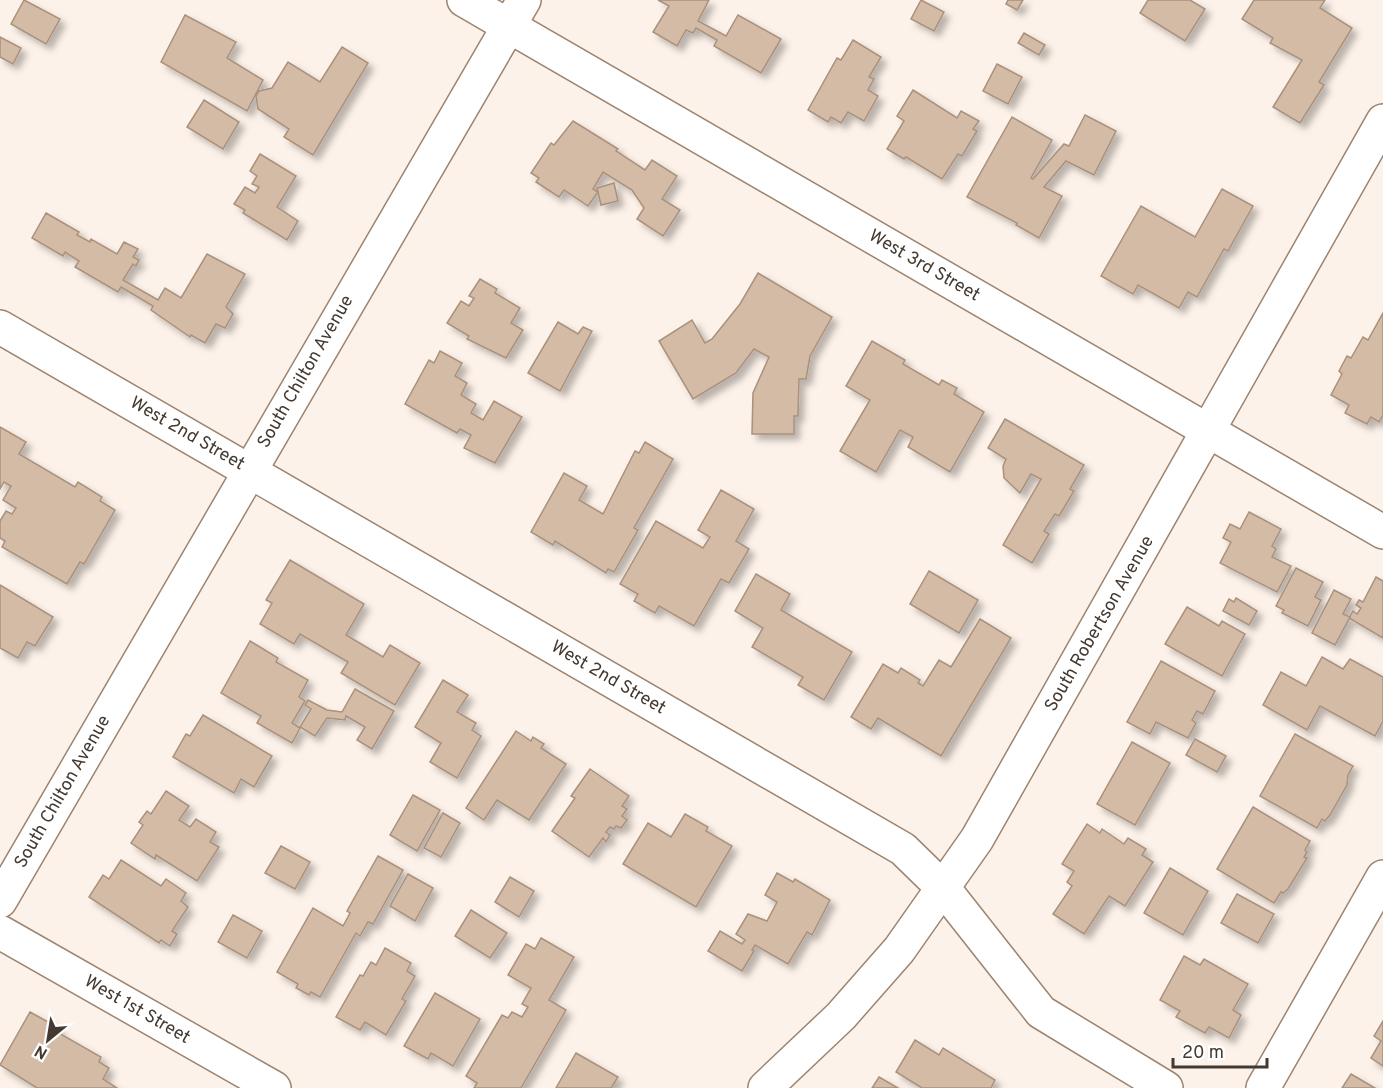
<svg xmlns="http://www.w3.org/2000/svg" width="1383" height="1088" font-family="Overpass,sans-serif">
  <defs>
    <filter id="shadow"><feDropShadow dx="5.5" dy="5.5" stdDeviation="3" flood-color="#0004"/></filter>
  </defs>
  <rect width="100%" height="100%" fill="#fdf2e9"/>
  <g fill="#d3bba5" stroke="#a9917d" stroke-width="1.5" filter="url(#shadow)">
    <path d="M24 0 60 19 46 44 11 24Z"/>
    <path d="M658 0H709L698 21 726 36 738 15 781 39 761 73 714 46 717 40 696 28 693 33 686 30 677 46 653 32 669 6Z"/>
    <path d="M921 0 944 12 934 31 911 19Z"/>
    <path d="M1008 0H1023L1017 10 1006 4Z"/>
    <path d="M1148 0H1190L1205 9 1185 41 1140 13Z"/>
    <path d="M1254 0H1325L1320 8 1352 28 1319 82 1324 85 1300 123 1273 107 1302 60 1270 43 1273 38 1242 19Z"/>
    <path d="M185 15 236 42 227 58 263 80 247 111 161 62Z"/>
    <path d="M1024 33 1045 45 1039 55 1018 43Z"/>
    <path d="M0 37 21 48 13 64 0 57Z"/>
    <path d="M853 40 881 57 869 77 874 79 868 90 878 96 864 121 848 112 841 123 831 117 828 122 808 110 837 58 841 60Z"/>
    <path d="M342 47 368 63 313 155 284 137 289 129 258 109 256 96 259 91 272 88 288 62 320 82Z"/>
    <path d="M997 64 1022 77 1008 104 983 91Z"/>
    <path d="M913 90 957 118 961 111 979 121 973 129 977 131 962 156 958 154 942 179 906 157 904 159 887 149 904 121 897 116Z"/>
    <path d="M204 100 239 122 223 149 187 127Z"/>
    <path d="M1085 115 1116 131 1094 175 1066 161 1044 187 1062 196 1039 238 1016 225 1017 223 967 197 1012 117 1052 140 1031 178 1033 179 1064 144 1069 146Z"/>
    <path d="M573 121 618 149 616 151 645 170 652 160 677 176 662 199 680 210 663 236 637 219 644 208 632 190 603 172 593 189 598 192 588 206 564 190 559 197 536 182 539 178 531 173 551 143 554 145Z"/>
    <path d="M260 154 296 176 277 207 298 221 287 240 243 213 245 210 234 204 245 187 255 193 259 187 252 184 257 176 250 171Z"/>
    <path d="M614 183 618 201 601 205 597 188Z"/>
    <path d="M1222 189 1253 206 1228 251 1224 249 1197 297 1188 292 1179 308 1138 285 1133 294 1101 276 1141 206 1195 237Z"/>
    <path d="M46 213 79 232 77 235 90 242 91 239 117 254 124 242 138 249 133 257 139 260 136 266 133 264 123 280 158 300 165 288 181 298 207 254 245 274 226 307 233 314 225 328 216 324 205 343 191 335 190 337 151 310 153 306 121 287 118 292 75 267 79 261 65 252 63 256 32 238Z"/>
    <path d="M758 273 832 317 810 356 806 379H799L798 416H794V434H752L753 393 769 357 754 349 736 373 693 399 659 341 692 320 705 343 712 339 740 304Z"/>
    <path d="M480 279 497 289 495 293 520 308 511 323 523 330 506 358 467 339 469 336 447 323 461 301 469 306 474 298 469 296Z"/>
    <path d="M1383 313V415L1379 422 1371 417 1367 424 1345 413 1349 405 1331 395 1342 374 1339 371 1347 356 1351 358 1363 337 1368 340Z"/>
    <path d="M558 322 578 334 583 327 592 331 560 391 528 373Z"/>
    <path d="M872 341 905 360 903 364 939 385 942 380 957 388 954 394 984 412 950 472 908 447 913 437 900 430 876 472 840 451 870 400 846 386Z"/>
    <path d="M440 351 462 363 455 376 467 383 461 395 476 404 471 413 483 420 494 401 522 417 495 463 464 448 471 435 460 429 457 433 405 404 429 360 434 363Z"/>
    <path d="M1005 419 1084 465 1070 489 1074 491 1059 516 1055 514 1044 531 1049 534 1032 563 1003 545 1041 479 1031 474 1020 493 1004 478 1003 466 1006 459 988 448Z"/>
    <path d="M0 427 26 442 19 454 75 487 78 482 102 497 100 501 115 510 84 564 80 562 67 584 2 547 5 541 0 538V521L6 511 12 514 16 508 3 500 11 486 4 482 0 489Z"/>
    <path d="M645 442 673 459 634 528 638 530 614 572 608 569 606 573 555 541 553 545 531 532 564 473 587 486 579 500 603 514 635 451 639 453Z"/>
    <path d="M721 490 754 509 736 541 749 549 729 583 721 579 694 626 659 606 655 613 634 601 638 594 620 584 656 521 703 548 710 537 698 530Z"/>
    <path d="M1249 512 1281 529 1272 546 1276 549 1272 557 1291 566 1277 592 1220 563 1231 542 1223 538 1230 524 1240 529Z"/>
    <path d="M290 560 364 604 346 635 383 657 390 645 420 663 395 705 341 673 348 662 300 634 294 644 260 624 272 603 266 600Z"/>
    <path d="M1296 568 1323 582 1315 597 1321 600 1308 626 1282 613 1284 610 1276 606Z"/>
    <path d="M929 571 978 600 959 633 910 604Z"/>
    <path d="M756 574 790 594 781 610 852 652 824 700 798 685 803 677 752 647 763 628 735 611Z"/>
    <path d="M1376 577 1383 581V638L1349 618 1353 611 1357 614 1361 608 1356 605 1359 600 1363 602Z"/>
    <path d="M0 585 53 617 35 646 27 642 18 658 0 648Z"/>
    <path d="M1334 590 1351 599 1343 614 1350 617 1335 645 1312 633Z"/>
    <path d="M1236 598 1257 611 1249 625 1223 611 1229 599 1234 602Z"/>
    <path d="M1187 607 1219 626 1222 621 1245 634 1222 676 1165 644Z"/>
    <path d="M980 619 1011 638 941 756 878 718 871 729 851 717 883 664 898 673 901 668 920 680 918 683 923 686 939 660 951 667Z"/>
    <path d="M250 641 278 658 276 662 308 680 299 697 305 701 292 723 300 728 292 743 257 723 261 716 221 693Z"/>
    <path d="M1322 657 1343 669 1350 659 1383 677V721L1375 736 1320 706 1307 730 1263 705 1281 672 1306 686Z"/>
    <path d="M1161 661 1215 691 1203 714 1197 711 1192 720 1196 723 1188 738 1156 722 1150 734 1127 722Z"/>
    <path d="M443 680 468 695 457 712 476 723 472 730 481 736 457 778 430 762 441 743 415 727Z"/>
    <path d="M355 689 394 711 372 749 357 740 365 727 346 716 345 720 327 718 315 736 300 727 311 709 305 705 308 700 327 710 342 712Z"/>
    <path d="M203 715 272 756 254 787 241 779 234 793 173 757 186 734 190 736Z"/>
    <path d="M516 731 531 741 533 737 544 744 541 748 566 764 529 820 497 800 484 820 466 808Z"/>
    <path d="M1295 734 1353 766 1348 775 1347 785 1330 815 1325 821 1322 819 1317 828 1260 796Z"/>
    <path d="M1195 739 1226 756 1217 772 1186 755Z"/>
    <path d="M1132 742 1170 763 1135 825 1097 804Z"/>
    <path d="M590 769 629 796 622 806 627 809 622 816 627 820 621 828 616 826 614 829 610 827 606 832 610 835 606 842 603 838 589 857 552 831 575 798 571 796Z"/>
    <path d="M166 791 189 806 179 820 190 827 196 819 216 832 210 842 219 847 197 881 156 855 155 859 131 843 143 825 139 822 147 811 151 814Z"/>
    <path d="M413 795 440 810 417 851 390 835Z"/>
    <path d="M1253 807 1310 841 1305 850 1307 852 1304 857 1307 858 1288 889 1283 893 1281 892 1274 903 1217 869Z"/>
    <path d="M443 813 460 823 441 857 424 848Z"/>
    <path d="M685 814 708 827 706 831 732 846 696 907 623 864 648 823 671 837Z"/>
    <path d="M1087 824 1100 833 1102 829 1124 844 1128 838 1146 849 1142 855 1153 862 1125 906 1109 896 1084 934 1053 914 1072 886 1067 882 1074 871 1062 864Z"/>
    <path d="M281 846 310 862 295 889 265 873Z"/>
    <path d="M378 856 403 870 373 924 368 922 360 936 356 933 320 997 311 992 309 995 296 988 298 984 277 972 313 908 343 926 350 913 347 911Z"/>
    <path d="M121 860 161 886 166 879 186 893 181 901 188 907 172 931 177 934 170 946 161 940 159 943 89 897 103 875 109 879Z"/>
    <path d="M1170 868 1208 891 1183 935 1144 913Z"/>
    <path d="M777 873 793 882 795 879 830 900 812 935 807 932 788 964 755 945 752 950 754 951 742 971 708 951 720 931 742 944 745 940 736 934 748 914 767 921 777 902 765 895Z"/>
    <path d="M408 874 433 888 415 921 390 906Z"/>
    <path d="M510 877 534 891 519 917 495 902Z"/>
    <path d="M1237 894 1274 914 1258 943 1221 923Z"/>
    <path d="M471 910 507 933 490 958 455 936Z"/>
    <path d="M233 915 262 931 247 958 218 942Z"/>
    <path d="M541 938 574 957 549 1000 566 1010 521 1088H474L477 1083 466 1076 502 1015 508 1018 512 1012 522 1017 528 1007 522 1004 531 988 508 975 526 944 535 949Z"/>
    <path d="M385 948 411 963 407 971 415 976 402 999 406 1001 386 1035 365 1022 360 1030 336 1017 360 975 363 976 371 962 376 965Z"/>
    <path d="M1184 956 1200 965 1204 959 1248 984 1233 1010 1241 1015 1229 1038 1209 1027 1205 1033 1176 1017 1180 1011 1160 1000Z"/>
    <path d="M435 993 480 1019 453 1066 431 1053 428 1059 404 1046Z"/>
    <path d="M30 1012 59 1028 57 1032 101 1057 99 1062 109 1068 103 1079 117 1088H37L0 1065Z"/>
    <path d="M1383 1021V1066L1371 1058 1381 1041 1374 1036Z"/>
    <path d="M915 1040 939 1055 943 1048 995 1080 991 1088H922L896 1072Z"/>
    <path d="M576 1053 618 1077 611 1088H556Z"/>
    <path d="M1351 1074 1375 1088H1342Z"/>
    <path d="M879 1077 898 1088H872Z"/>
  </g>
  <g fill="none" stroke-linecap="round" stroke-linejoin="round">
    <defs>
      <g id="minor">
        <path d="M464 0 1383 532"/>
        <path d="M0 327 903 849 944 889 1041 1012 1166 1088"/>
        <path d="M0 901 524 0"/>
        <path d="M0 932 274 1088"/>
        <path d="M765 1088 841 1016 899 950 977 839 1383 121"/>
        <path d="M1263 1088 1383 877"/>
      </g>
    </defs>
    <use href="#minor" stroke="#9c8470" stroke-width="36"/>
    <use href="#minor" stroke="#fff" stroke-width="33"/>
  </g>
  <g text-anchor="middle" dominant-baseline="central" stroke-width="5" stroke-linejoin="round" paint-order="stroke">
    <g font-size="18" fill="#433930" stroke="#fff">
      <text transform="translate(924 266) rotate(30)">West 3rd Street</text>
      <text transform="translate(306 372) rotate(-60)">South Chilton Avenue</text>
      <text transform="translate(187 434) rotate(30)">West 2nd Street</text>
      <text transform="translate(1100 624) rotate(-60)">South Robertson Avenue</text>
      <text transform="translate(608 678) rotate(30)">West 2nd Street</text>
      <text transform="translate(63 792) rotate(-60)">South Chilton Avenue</text>
      <text transform="translate(137 1010) rotate(30)">West 1st Street</text>
    </g>
  </g>
  <g transform="translate(48 1040) rotate(210)" stroke="#ffffff" stroke-width="4.5" paint-order="stroke">
  <path d="M0-4.5L10 22L0 15L-10 22Z" fill="#433930"/>
  <text y="-9" font-size="16" font-weight="bold" text-anchor="middle" fill="#433930">N</text>
  </g>
  <path d="M1173 1058v9h94v-9" fill="none" stroke="#433930" stroke-width="3"/>
  <text x="1182" y="1058" font-size="18" fill="#433930" stroke="#ffffff" stroke-width="4.5" paint-order="stroke">20 m</text>
</svg>
